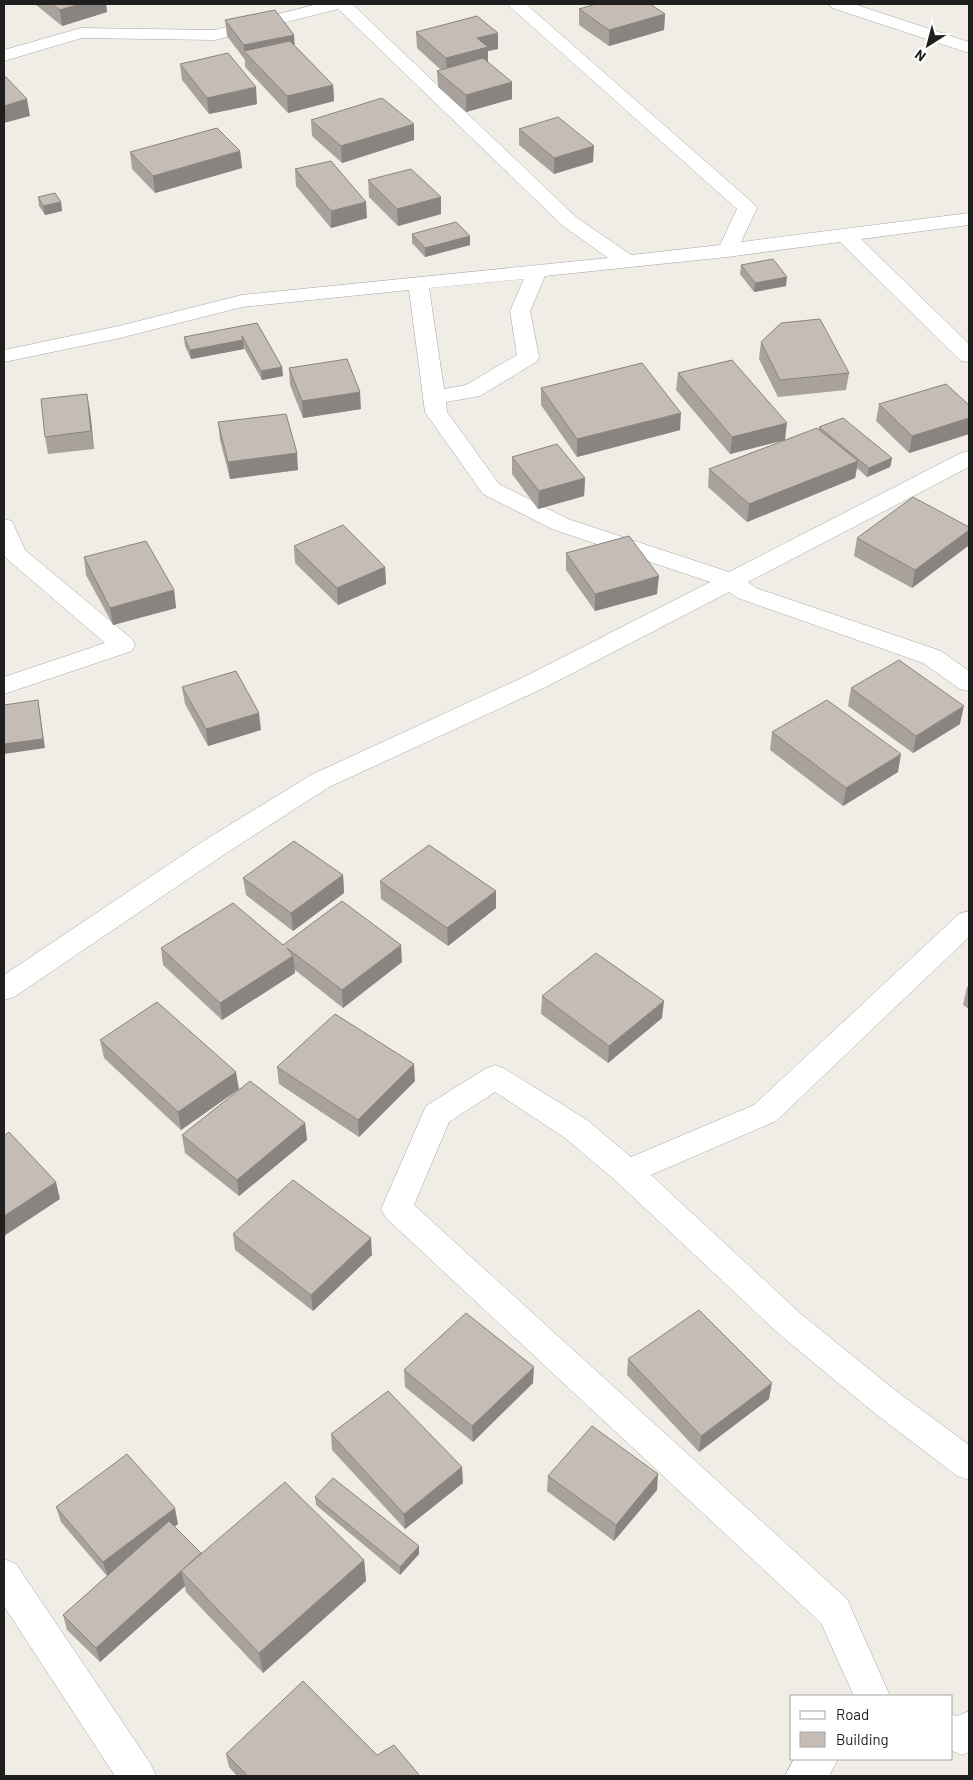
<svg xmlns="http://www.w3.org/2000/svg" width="973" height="1780" font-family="Barlow,sans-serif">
  <rect width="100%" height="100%" fill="#efede6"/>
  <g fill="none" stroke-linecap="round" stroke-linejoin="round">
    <defs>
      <g id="minor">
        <path d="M318 4H352L576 217 631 255 720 245 737 209 507 4H526L754 204 757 208 741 242 969 213V225L861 239 969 344V362L961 361 840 242 727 257 545 276 530 311 539 357 536 362 480 396 446 402 447 412 499 484 568 519 729 572 961 453 969 451V467L748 582 756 588 941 651 969 671V691L960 689 923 663 738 598 729 592 544 688 329 787 225 854 14 997 4 1000V975L205 840 311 775 526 676 710 582 552 529 483 494 425 412 409 290 242 307 120 338 4 362V350L119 326 242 295 608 258 562 225 338 9 215 40 82 38 4 61V50L81 28 215 30ZM524 279 510 311 517 355 466 385 444 389 429 288Z"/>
        <path d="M829 4H854L969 42V53L832 8Z"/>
        <path d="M4 519 12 521 25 550 132 639 135 645 132 651 4 694V677L105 643 7 559 4 555Z"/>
        <path d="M969 911V937L776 1121 651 1175 801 1314 896 1391 969 1445V1480L957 1476 872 1411 779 1334 616 1181 565 1138 495 1092 449 1122 414 1205 847 1599 890 1696H854L821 1623 386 1218 381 1209 426 1106 485 1069 495 1065 505 1069 587 1120 631 1157 754 1105 959 914Z"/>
        <path d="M4 1559 16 1564 150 1763 156 1776H115L4 1606Z"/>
        <path d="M969 1711V1752L962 1755 952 1751V1714L957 1716Z"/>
        <path d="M794 1759H838L829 1776H785Z"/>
      </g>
    </defs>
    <use href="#minor" stroke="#a6a6a6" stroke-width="1"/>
    <use href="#minor" fill="#fff" fill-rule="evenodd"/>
  </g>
  <g fill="#a9a29c">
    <path d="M35 4H106L107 12 62 26Z"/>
    <path d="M579 9 665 14 664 30 609 46 579 25Z"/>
    <path d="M225 20 295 46 333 85 334 101 288 113 245 67V60L227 36Z"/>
    <path d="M416 32 498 49 488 51V63L512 82V99L466 112 438 87 437 71 441 70 417 48Z"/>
    <path d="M180 64 257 104 209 114 182 80Z"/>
    <path d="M311 120 414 140 342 163 312 136Z"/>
    <path d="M519 129 593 162 554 174 519 145Z"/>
    <path d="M240 151 242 168 155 193 132 169 130 152Z"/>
    <path d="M295 169 367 218 331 228 296 186Z"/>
    <path d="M368 180 441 197V214L398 226 369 197Z"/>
    <path d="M38 197 61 202 62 211 45 215 39 206Z"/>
    <path d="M412 234 470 236V245L425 257 412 243Z"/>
    <path d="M741 265 786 286 754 292 740 274Z"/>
    <path d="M257 323 282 367 283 376 262 380 243 346 244 349 191 359 185 346 184 337Z"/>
    <path d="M761 342 849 373 846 390 778 397 759 359Z"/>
    <path d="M289 368 361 409 303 418 290 385Z"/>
    <path d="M678 373 785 440 730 454 676 390Z"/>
    <path d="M541 388 680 430 577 457 541 405Z"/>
    <path d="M879 404 969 405V434L909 453 876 421Z"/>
    <path d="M90 411 94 449 48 454 45 437Z"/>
    <path d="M218 422 298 470 230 479 220 440Z"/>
    <path d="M819 427 892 458 890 467 867 477 857 468 855 478 747 522 708 487 709 469 819 429Z"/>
    <path d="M512 457 585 478 584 496 538 509 512 474Z"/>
    <path d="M857 538 968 546 912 588 854 556Z"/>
    <path d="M294 546 385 567 386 584 338 605 295 563Z"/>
    <path d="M566 553 657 594 595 611 566 570Z"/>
    <path d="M84 557 174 590 176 608 113 625 86 575Z"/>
    <path d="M182 687 261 730 208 746 185 704Z"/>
    <path d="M851 688 960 724 913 753 848 706Z"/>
    <path d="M772 732 898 772 843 806 770 750Z"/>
    <path d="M343 875 344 893 293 931 246 895 243 878Z"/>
    <path d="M380 881 496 891V908L448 946 381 899Z"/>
    <path d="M283 945 402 962 343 1008 295 970V973L222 1020 163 965 161 948Z"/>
    <path d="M969 986V1009L963 1005 967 987Z"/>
    <path d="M542 996 662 1018 608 1063 541 1014Z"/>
    <path d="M100 1040 239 1089 181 1130 104 1058Z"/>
    <path d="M277 1067 415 1081 359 1137 279 1084Z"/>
    <path d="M305 1123 307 1140 239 1196 185 1153 182 1135Z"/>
    <path d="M233 1234 372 1255 313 1311 235 1250Z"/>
    <path d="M628 1359 769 1399 699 1452 627 1375Z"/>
    <path d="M404 1370 533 1383 473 1442 405 1387Z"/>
    <path d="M331 1434 463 1483 405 1529 332 1450Z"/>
    <path d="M548 1476 657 1490 614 1541 547 1491Z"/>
    <path d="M315 1497 419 1554 400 1575 316 1505Z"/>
    <path d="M56 1507 178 1524 174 1527 201 1554 364 1560 366 1581 263 1673 186 1592 185 1586 100 1662 67 1630 63 1615 107 1576 61 1522Z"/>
    <path d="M226 1754 377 1755 420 1776H237L229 1767Z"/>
  </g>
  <g fill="#89847f">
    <path d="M80 4H106L107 12 62 26 60 10Z"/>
    <path d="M665 14 664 30 609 46V30Z"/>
    <path d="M498 33V49L488 51V63L447 74 446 58 477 38Z"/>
    <path d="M294 35 295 51 244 52V45Z"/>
    <path d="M512 82V99L466 112V95Z"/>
    <path d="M333 85 334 101 288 113 287 96Z"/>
    <path d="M256 87 257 104 209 114 207 98Z"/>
    <path d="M27 99 30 116 4 123V106Z"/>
    <path d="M414 124V140L342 163 341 146Z"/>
    <path d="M594 146 593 162 554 174V158Z"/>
    <path d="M240 151 242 168 155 193 153 176Z"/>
    <path d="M441 197V214L398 226 397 209Z"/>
    <path d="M61 202 62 211 45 215 43 206Z"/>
    <path d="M366 202 367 218 331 228V211Z"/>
    <path d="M470 236V245L425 257V248Z"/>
    <path d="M787 277 786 286 754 292 755 283Z"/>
    <path d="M243 340 244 349 191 359 190 350Z"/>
    <path d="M282 367 283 376 262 380 261 371Z"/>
    <path d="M360 392 361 409 303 418 302 401Z"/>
    <path d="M87 394 90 411 94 449 91 431Z"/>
    <path d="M681 413 680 430 577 457V439Z"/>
    <path d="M969 418V434L909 453 912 436Z"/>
    <path d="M787 423 785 440 730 454 732 437Z"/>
    <path d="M297 453 298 470 230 479 228 462Z"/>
    <path d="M892 458 890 467 867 477 869 468Z"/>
    <path d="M858 461 855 478 747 522 749 504Z"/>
    <path d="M585 478 584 496 538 509 539 491Z"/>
    <path d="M969 530V538L968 546 912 588 915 570Z"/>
    <path d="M385 567 386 584 338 605 337 588Z"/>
    <path d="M659 576 657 594 595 611V594Z"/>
    <path d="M174 590 176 608 113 625 110 608Z"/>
    <path d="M38 700 45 748 4 754V744Z"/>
    <path d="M964 706 960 724 913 753 916 736Z"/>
    <path d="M259 713 261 730 208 746 206 729Z"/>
    <path d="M901 754 898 772 843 806 846 788Z"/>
    <path d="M343 875 344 893 293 931 291 913Z"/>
    <path d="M496 891V908L448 946 447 928Z"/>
    <path d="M401 945 402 962 343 1008 342 990Z"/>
    <path d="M293 956 295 973 222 1020 220 1003Z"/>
    <path d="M664 1001 662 1018 608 1063 609 1046Z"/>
    <path d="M414 1064 415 1081 359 1137 358 1120Z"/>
    <path d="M236 1072 239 1089 181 1130 178 1112Z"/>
    <path d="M305 1123 307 1140 239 1196 237 1180Z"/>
    <path d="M56 1182 60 1199 4 1236V1216Z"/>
    <path d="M371 1238 372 1255 313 1311 311 1295Z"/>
    <path d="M534 1367 533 1383 473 1442 472 1426Z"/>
    <path d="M772 1383 769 1399 699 1452 701 1436Z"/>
    <path d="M462 1467 463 1483 405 1529 404 1514Z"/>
    <path d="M658 1474 657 1490 614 1541 616 1525Z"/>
    <path d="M175 1508 178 1524 108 1577 103 1562Z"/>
    <path d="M419 1546V1554L400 1575V1567Z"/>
    <path d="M201 1553 181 1571 185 1586 100 1662 96 1648Z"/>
    <path d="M364 1560 366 1581 263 1673 259 1653Z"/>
  </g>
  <g fill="#c4bcb5" stroke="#89847f">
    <path d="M52 4H80L60 10Z"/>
    <path d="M596 4H650L665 14 609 30 579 9Z"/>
    <path d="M275 10 294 35 244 45 225 20Z"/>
    <path d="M477 16 498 33 477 38 488 47 446 58 416 32Z"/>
    <path d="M290 41 333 85 287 96 244 51Z"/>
    <path d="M228 53 256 87 207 98 180 64Z"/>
    <path d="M483 58 512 82 466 95 437 71Z"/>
    <path d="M4 75 27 99 4 106Z"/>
    <path d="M382 98 414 124 341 146 311 120Z"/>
    <path d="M558 117 594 146 554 158 519 129Z"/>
    <path d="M217 128 240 151 153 176 130 152Z"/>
    <path d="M331 161 366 202 331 211 295 169Z"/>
    <path d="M411 169 441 197 397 209 368 180Z"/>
    <path d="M55 193 61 202 43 206 38 197Z"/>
    <path d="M456 222 470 236 425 248 412 234Z"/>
    <path d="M773 259 787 277 755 283 741 265Z"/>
    <path d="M820 319 849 373 780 380 761 342 781 323Z"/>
    <path d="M257 323 282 367 261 371 242 336 243 340 190 350 184 337Z"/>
    <path d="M347 359 360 392 302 401 289 368Z"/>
    <path d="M732 360 787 423 732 437 678 373Z"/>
    <path d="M642 363 681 413 577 439 541 388Z"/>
    <path d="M946 384 969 405V418L912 436 879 404Z"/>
    <path d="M87 394 91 431 45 437 41 399Z"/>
    <path d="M286 414 297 453 228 462 218 422Z"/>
    <path d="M843 418 892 458 869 468 819 427Z"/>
    <path d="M817 428 858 461 749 504 709 469Z"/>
    <path d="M557 444 585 478 539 491 512 457Z"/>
    <path d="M913 497 969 527V530L915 570 857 538Z"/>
    <path d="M343 525 385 567 337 588 294 546Z"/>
    <path d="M629 536 659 576 595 594 566 553Z"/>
    <path d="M146 541 174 590 110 608 84 557Z"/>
    <path d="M899 660 964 706 916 736 851 688Z"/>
    <path d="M236 671 259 713 206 729 182 687Z"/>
    <path d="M38 700 43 739 4 744V705Z"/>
    <path d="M827 700 901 754 846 788 772 732Z"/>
    <path d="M294 841 343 875 291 913 243 878Z"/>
    <path d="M429 845 496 891 447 928 380 881Z"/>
    <path d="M342 901 401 945 342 990 287 948 293 956 220 1003 161 948 233 903 283 945Z"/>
    <path d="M596 953 664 1001 609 1046 542 996Z"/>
    <path d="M157 1002 236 1072 178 1112 100 1040Z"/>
    <path d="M335 1014 414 1064 358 1120 277 1067Z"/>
    <path d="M250 1081 305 1123 237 1180 182 1135Z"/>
    <path d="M9 1132 56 1182 4 1216V1136Z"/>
    <path d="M293 1180 371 1238 311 1295 233 1234Z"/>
    <path d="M699 1310 772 1383 701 1436 628 1359Z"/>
    <path d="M466 1313 534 1367 472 1426 404 1370Z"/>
    <path d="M388 1391 462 1467 404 1514 331 1434Z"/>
    <path d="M592 1426 658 1474 616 1525 548 1476Z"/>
    <path d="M127 1454 175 1508 103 1562 56 1507Z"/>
    <path d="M333 1478 419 1546 400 1567 315 1497Z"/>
    <path d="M285 1482 364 1560 259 1653 181 1571Z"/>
    <path d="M169 1521 201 1553 96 1648 63 1615Z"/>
    <path d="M303 1681 377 1755 394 1745 420 1776H248L226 1754Z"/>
  </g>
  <rect width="973" height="1780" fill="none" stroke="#1f1f1f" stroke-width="10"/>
  <rect x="790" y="1695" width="162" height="65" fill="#ffffff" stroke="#a5a5a5"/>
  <rect x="800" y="1711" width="25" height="8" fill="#ffffff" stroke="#a5a5a5"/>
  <text x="836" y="1720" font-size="15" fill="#1f1f1f">Road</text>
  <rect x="800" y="1732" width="25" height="15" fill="#c4bcb5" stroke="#a5a5a5"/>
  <text x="836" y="1745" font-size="15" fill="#1f1f1f">Building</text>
  <g transform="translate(928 45) rotate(216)" stroke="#ffffff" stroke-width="4" paint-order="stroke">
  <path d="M0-4L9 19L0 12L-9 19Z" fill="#1f1f1f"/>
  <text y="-8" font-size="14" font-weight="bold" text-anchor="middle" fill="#1f1f1f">N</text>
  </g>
</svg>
